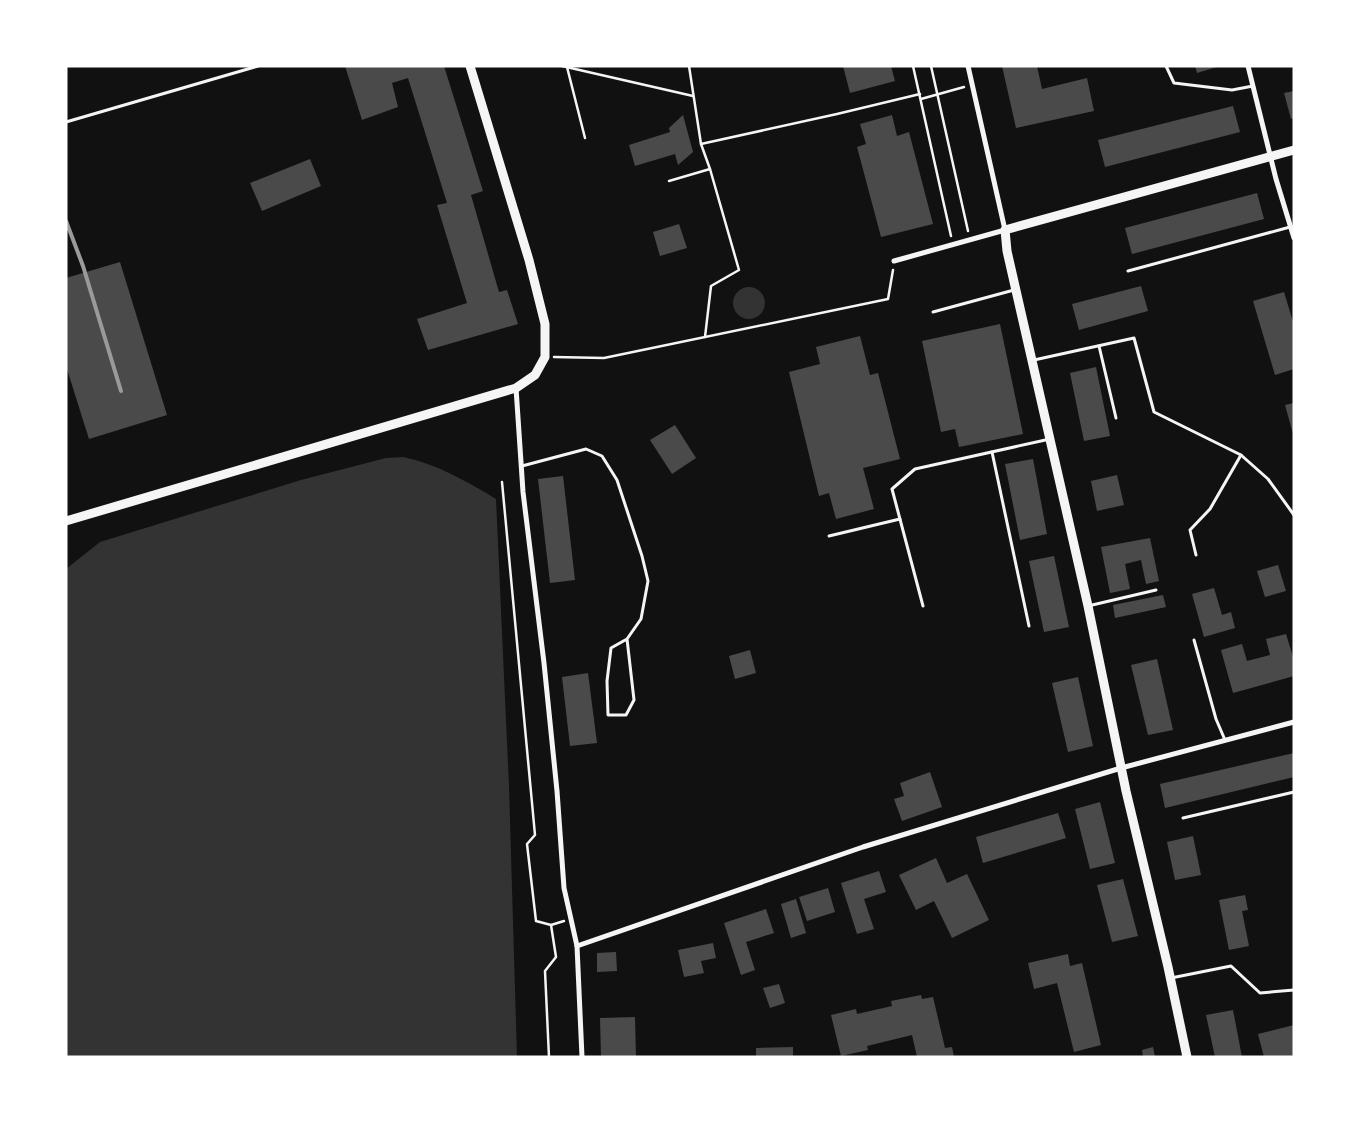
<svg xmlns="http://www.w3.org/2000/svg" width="1360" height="1123" font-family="Montserrat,sans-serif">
  <rect width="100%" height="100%" fill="#111"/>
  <g fill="#333">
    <circle cx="749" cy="303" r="16"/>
    <path d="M403 457C437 464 466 481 496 499L509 787 517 1057H66V569L100 542 301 480 386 458Z"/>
  </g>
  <g fill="#4a4a4a">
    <path d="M345 66H444L483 191 471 195 499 292 507 290 518 324 428 350 417 319 467 303 437 205 447 203 408 78 392 83 398 107 362 120Z"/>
    <path d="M843 66H891L895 81 850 93Z"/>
    <path d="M1002 66H1037L1042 89 1087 78 1094 111 1016 128Z"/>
    <path d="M1195 66H1217V67L1197 73Z"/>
    <path d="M1294 91V118L1291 119 1284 93Z"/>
    <path d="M1233 106 1240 132 1105 167 1098 140Z"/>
    <path d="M683 115 693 152 678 165 675 154 635 166 629 145 670 132 669 128Z"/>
    <path d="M892 115 897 136 909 132 933 224 881 237 857 147 866 144 860 124Z"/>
    <path d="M310 159 321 186 262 211 250 183Z"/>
    <path d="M1257 193 1264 219 1132 254 1125 228Z"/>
    <path d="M679 224 687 248 660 256 653 232Z"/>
    <path d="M120 262 167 415 89 439 66 366V278Z"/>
    <path d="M1141 286 1148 311 1079 330 1072 304Z"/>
    <path d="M1284 292 1294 325V369L1275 375 1253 301Z"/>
    <path d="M1000 324 1023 434 959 447 955 429 941 432 922 341Z"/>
    <path d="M860 336 870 375 878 373 900 459 863 468 874 509 836 519 829 493 819 496 789 372 820 364 816 347Z"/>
    <path d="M1096 367 1110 436 1084 441 1070 373Z"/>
    <path d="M1294 403V434H1293L1285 405Z"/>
    <path d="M675 425 696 458 672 474 650 440Z"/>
    <path d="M1033 459 1047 534 1020 540 1005 464Z"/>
    <path d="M1117 475 1124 505 1097 511 1091 481Z"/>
    <path d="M563 476 575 580 550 583 538 479Z"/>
    <path d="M1150 538 1159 581 1146 584 1141 560 1125 564 1130 589 1110 593 1101 547Z"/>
    <path d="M1054 556 1069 627 1044 632 1029 561Z"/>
    <path d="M1278 565 1286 591 1265 597 1257 571Z"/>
    <path d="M1214 588 1222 615 1231 612 1235 628 1204 637 1192 594Z"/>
    <path d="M1163 595 1166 607 1115 618 1113 605Z"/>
    <path d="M1286 634 1294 660V676L1233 693 1221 650 1242 644 1247 661 1270 655 1266 639Z"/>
    <path d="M750 650 756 673 735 679 729 656Z"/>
    <path d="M1157 659 1173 730 1148 735 1131 665Z"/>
    <path d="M588 673 597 743 570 746 562 677Z"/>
    <path d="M1078 677 1093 746 1068 752 1052 683Z"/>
    <path d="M1294 753V777L1165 808 1160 784Z"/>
    <path d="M930 772 942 807 902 821 894 799 904 796 900 783Z"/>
    <path d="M1100 802 1115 863 1090 869 1075 809Z"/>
    <path d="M1058 813 1066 838 983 863 976 837Z"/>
    <path d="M1193 836 1201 875 1175 880 1167 842Z"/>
    <path d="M936 858 947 883 967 874 989 920 952 938 934 901 916 910 899 875Z"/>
    <path d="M879 871 886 892 864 899 874 929 857 934 841 883Z"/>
    <path d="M1123 879 1138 936 1112 942 1097 885Z"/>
    <path d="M828 888 835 912 807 921 799 897Z"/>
    <path d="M1245 895 1248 910 1242 911 1249 946 1229 950 1219 900Z"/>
    <path d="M796 899 806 933 791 938 781 904Z"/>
    <path d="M766 909 774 933 746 942 755 970 741 975 724 923Z"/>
    <path d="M713 943 716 958 701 961 704 973 684 977 678 950Z"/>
    <path d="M616 952 617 971 597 972V953Z"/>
    <path d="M1068 954 1070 966 1082 963 1101 1045 1074 1052 1057 983 1034 989 1028 963Z"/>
    <path d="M779 984 785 1003 770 1008 763 988Z"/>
    <path d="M921 995 922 999 933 997 945 1048 952 1047 954 1057H917L912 1035 867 1046 868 1050 841 1056 831 1015 856 1009 857 1014 892 1006 891 1001Z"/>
    <path d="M1233 1010 1242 1057H1215L1206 1015Z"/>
    <path d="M635 1017 636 1057H601L600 1018Z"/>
    <path d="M1294 1025V1057H1264L1258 1034Z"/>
    <path d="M793 1047V1057H756V1048Z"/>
    <path d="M1153 1047 1155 1057H1143L1142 1050Z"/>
  </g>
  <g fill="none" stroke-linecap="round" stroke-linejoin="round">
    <g stroke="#f5f5f5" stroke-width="2.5">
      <path d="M562 66 693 96"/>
      <path d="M689 66 701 144 710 169 739 270 711 286 705 337"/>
      <path d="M913 66 951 236"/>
      <path d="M931 66 968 231"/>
      <path d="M567 67 585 138"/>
      <path d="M921 99 964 87"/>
      <path d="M701 144 837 114 920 94"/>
      <path d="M669 181 710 169"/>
      <path d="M554 357 604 358 888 299 893 270"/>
      <path d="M502 482 535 835 527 844 536 921 551 925 556 957 545 971 549 1057"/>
      <path d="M551 925 564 921"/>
    </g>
    <g stroke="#f5f5f5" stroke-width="3">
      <path d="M1166 66 1174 83 1232 90 1253 86"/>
      <path d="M66 122 258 66"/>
      <path d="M1128 271 1290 227"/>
      <path d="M933 312 1014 290"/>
      <path d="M1099 346 1116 418"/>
      <path d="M1034 360 1134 338 1154 412 1241 455 1268 479 1294 515"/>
      <path d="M992 452 1029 626"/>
      <path d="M522 466 586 449 602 456 617 480 642 556 648 581 641 619 627 639 611 648 607 681 608 715H626L634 700 627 639"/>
      <path d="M829 536 900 519"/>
      <path d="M1196 555 1190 530 1210 509 1241 455"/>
      <path d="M923 606 892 489 915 469 1050 439"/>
      <path d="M1088 606 1156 590"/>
      <path d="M1194 640 1216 719 1225 740"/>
      <path d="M1183 818 1294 792"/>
      <path d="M1171 978 1231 966 1260 993 1294 990"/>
    </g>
    <g stroke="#f5f5f5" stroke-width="5">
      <path d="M1248 66 1276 179 1294 238"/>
      <path d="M894 261 1005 230 968 66"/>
      <path d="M516 388 523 492 544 663 557 791 564 888 577 946 582 1057"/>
      <path d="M577 946 863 847 1121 768 1294 722"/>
    </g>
    <g stroke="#f5f5f5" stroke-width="9">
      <path d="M66 521 516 388 535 375 545 357V324L529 260 470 66"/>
      <path d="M1187 1057 1168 967 1126 791 1088 606 1007 251 1005 230 1294 150"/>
    </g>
    <path stroke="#9a9a9a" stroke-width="4" d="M66 221 83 266 121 391"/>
  </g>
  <rect width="1360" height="1123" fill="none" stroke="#ffffff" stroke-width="135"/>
</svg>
